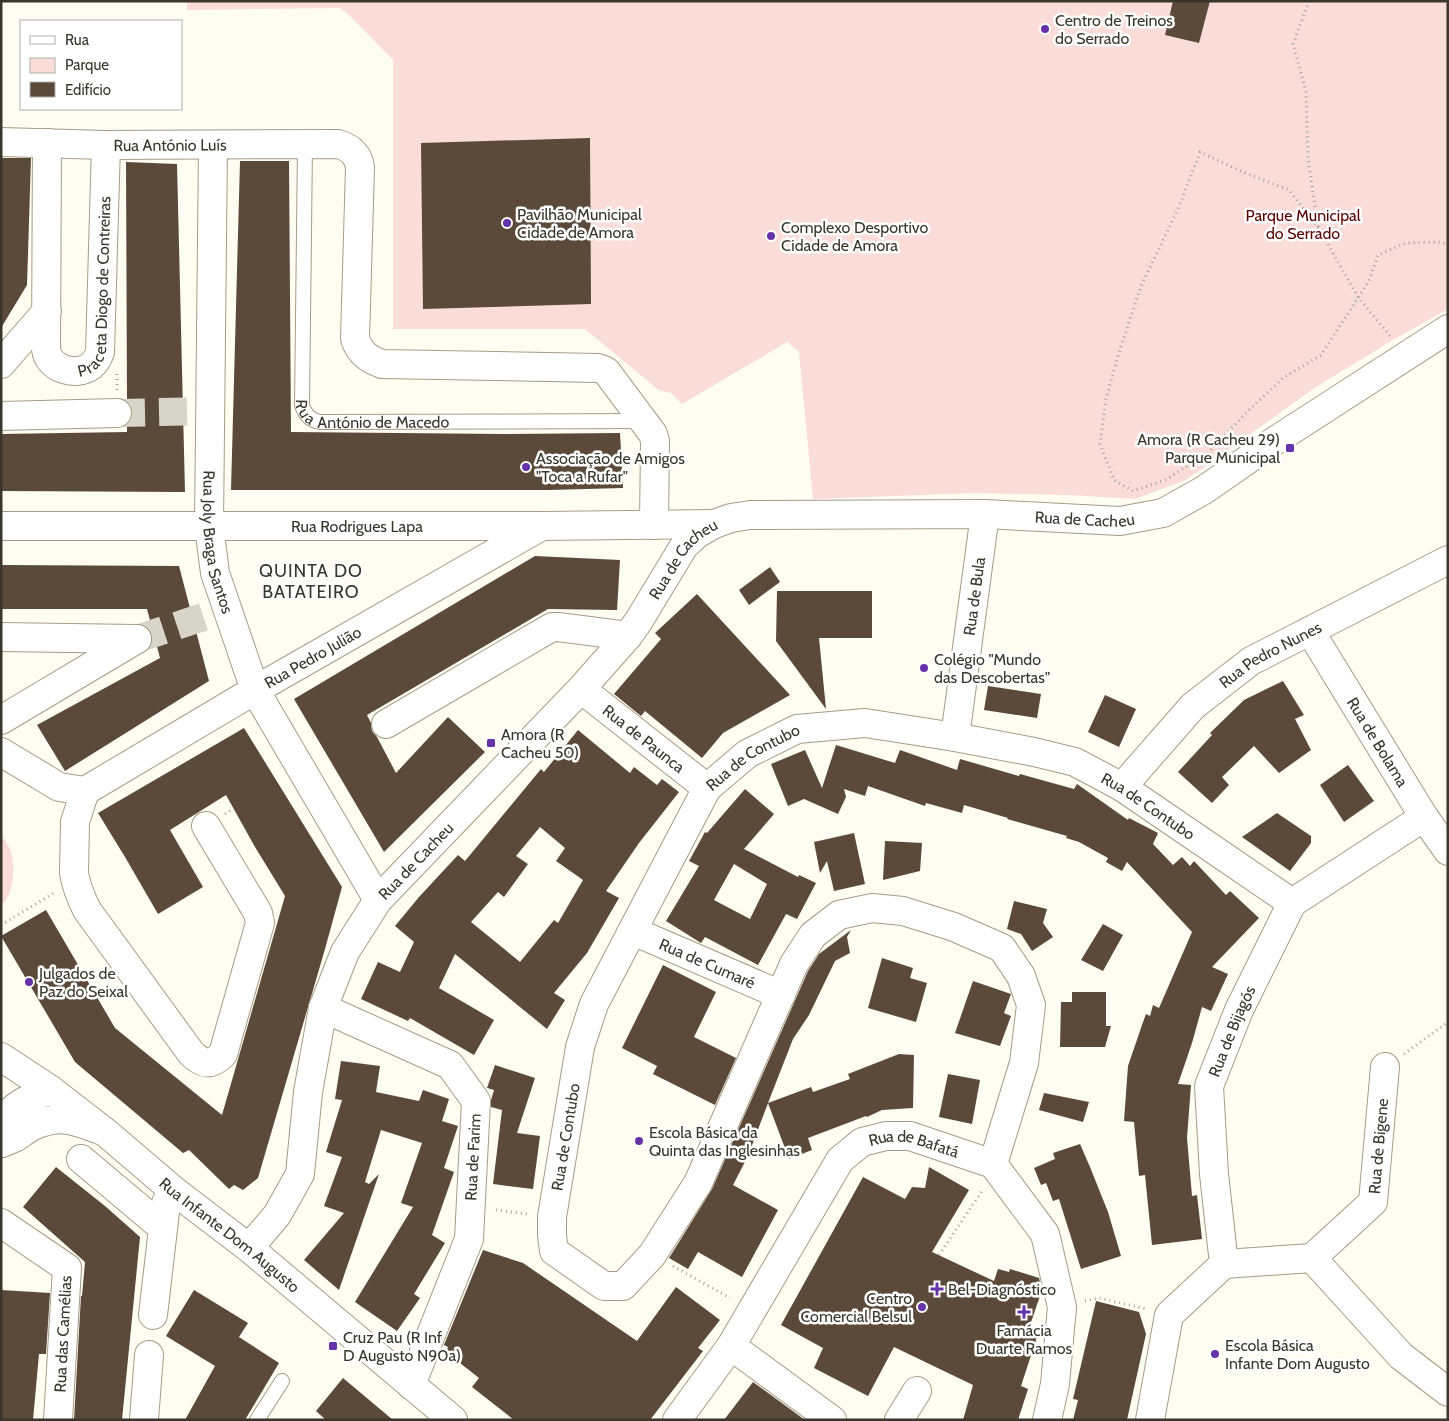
<svg xmlns="http://www.w3.org/2000/svg" width="1449" height="1421" font-family="Cabin,sans-serif">
  <rect width="100%" height="100%" fill="#fffcf2"/>
  <g fill="#faddd8">
    <path d="M187 1H1448V309L1393 340 1316 387 1186 480 1135 499 1068 495 973 493 813 499 799 352 787 342 682 404 671 393 660 391 585 329H393V60L348 14 340 8 187 10Z"/>
    <path d="M1 835C5 840 9 846 11 852 15 866 14 896 1 905Z"/>
  </g>
  <g fill="#5b493a" fill-rule="evenodd">
    <path d="M1173 1H1210L1199 43 1165 35Z"/>
    <path d="M590 138 591 304 423 309 421 143Z"/>
    <path d="M1 158H31L27 285 1 328Z"/>
    <path d="M240 161H289L291 432 503 434 620 433 623 488 549 490H231Z"/>
    <path d="M126 162 177 164 185 492 1 491V434L127 432V425L131 420 133 413 131 405 127 401Z"/>
    <path d="M535 556 620 560 617 610 548 609 367 715 371 723 372 731 377 737 396 773 448 717 485 752 384 852 294 699Z"/>
    <path d="M1 565 179 566 209 681 65 771 37 725 160 658 147 609H1Z"/>
    <path d="M770 567 780 582 749 605 739 590Z"/>
    <path d="M777 591H872V638H819L826 709 776 641Z"/>
    <path d="M697 594 790 695 723 733 702 758 645 711 641 716 614 694 661 639 655 633Z"/>
    <path d="M1283 681 1304 715 1295 719 1311 750 1279 773 1254 746 1222 777 1229 785 1212 803 1178 772 1212 735 1210 733 1244 700Z"/>
    <path d="M988 686 1041 694 1037 718 984 710Z"/>
    <path d="M1105 695 1136 709 1119 747 1088 732Z"/>
    <path d="M244 728 342 887 325 949 258 1178 243 1190 234 1185 229 1189 189 1150 183 1153 75 1062 1 936 46 910 115 1028 222 1115 285 896 255 847 226 795 170 830 203 887 158 914 125 857 98 813Z"/>
    <path d="M578 730 630 773 634 767 657 785 662 779 679 792 639 843 606 891 619 898 587 953 554 993 565 1000 547 1029 455 954 439 988 494 1020 474 1055 410 1018 408 1021 361 999 378 962 400 972 414 942 395 926 419 897 458 855 465 861 541 769 544 772ZM540 827 565 848 556 861 583 880 558 923 554 920 520 962 471 922 498 892 504 897 528 864 516 856Z"/>
    <path d="M836 745 895 763 900 750 957 770 960 759 1019 776 1020 774 1074 789 1077 784 1128 820 1129 818 1158 833 1153 844 1173 865 1182 857 1190 866 1194 861 1226 895 1230 891 1259 918 1212 967 1228 974 1211 1011 1202 1007 1192 1043 1178 1084 1191 1085 1187 1138 1192 1196 1197 1195 1202 1239 1152 1245 1145 1175 1139 1176 1134 1122 1124 1121 1128 1066 1142 1025 1146 1014 1150 1016 1153 1005 1159 1008 1192 932 1127 862 1122 871 1106 862 1108 858 1079 842 1066 838 1067 836 1007 819 1008 818 964 805 962 813 926 803 925 806 868 786 865 796 844 789 846 797 838 814 804 799 788 806 771 764 805 750 822 788Z"/>
    <path d="M1348 765 1374 801 1344 822 1320 785Z"/>
    <path d="M745 789 774 814 744 849 798 877 799 875 816 883 797 919 786 914 758 965 705 937 701 943 666 921 699 866 689 861 705 832 707 833ZM734 864 767 884 750 919 714 900Z"/>
    <path d="M1277 813 1311 836V843L1290 871 1242 837Z"/>
    <path d="M854 833 865 884 834 891 827 861 820 873 814 842Z"/>
    <path d="M885 841 922 843 920 871 883 880Z"/>
    <path d="M1014 901 1047 909 1043 923 1053 937 1032 951 1021 934 1007 929Z"/>
    <path d="M1103 924 1123 935 1103 971 1081 960Z"/>
    <path d="M851 930 847 937 850 953 835 961 809 1015 793 1039 768 1103 748 1156 733 1185 778 1210 742 1277 698 1252 688 1269 669 1258 712 1189 808 971 819 954Z"/>
    <path d="M882 958 913 968 910 978 927 983 916 1022 868 1008Z"/>
    <path d="M663 965 716 992 694 1037 736 1058 715 1105 653 1074 657 1066 622 1048Z"/>
    <path d="M973 981 1011 994 1004 1013 1011 1016 1000 1046 955 1033Z"/>
    <path d="M1072 992H1106V1026H1111L1105 1047H1060L1061 1002H1072Z"/>
    <path d="M899 1054 914 1055 913 1108 882 1110 867 1117 866 1116 808 1138 812 1150 789 1159 768 1103 811 1087 813 1092 850 1079 848 1074Z"/>
    <path d="M341 1061 380 1066 376 1092 419 1101 423 1090 449 1099 442 1121 458 1126 444 1168 454 1172 432 1235 445 1243 414 1294 420 1298 397 1331 355 1302 413 1207 401 1203 422 1143 381 1130 365 1182 369 1184 379 1174 339 1290 304 1260 344 1213 324 1206 342 1157 326 1152 342 1100 335 1099Z"/>
    <path d="M495 1065 535 1078 517 1133 540 1136 533 1189 493 1184 502 1110 491 1107V1100L494 1090 487 1088Z"/>
    <path d="M948 1074 980 1080 972 1124 939 1117Z"/>
    <path d="M1044 1093 1089 1102 1083 1122 1039 1110Z"/>
    <path d="M1080 1144 1090 1167 1108 1212 1121 1256 1081 1269 1059 1199 1053 1201 1046 1183 1041 1185 1034 1168 1055 1159 1053 1153Z"/>
    <path d="M56 1167 105 1206 140 1237 122 1420H74L81 1296H82L85 1262 23 1207Z"/>
    <path d="M929 1167 969 1190 932 1252 994 1281 998 1269 1009 1272 1010 1269 1039 1278 1040 1282 1029 1285 1042 1288V1290L1027 1334 1037 1337 1021 1386 1028 1389 1018 1420H963L973 1385 894 1347 868 1396 814 1368 823 1348 781 1325 863 1177 905 1199 912 1187 925 1188Z"/>
    <path d="M483 1250 523 1263 637 1341 676 1287 720 1320 698 1348 703 1351 650 1420H514L472 1387 479 1378 446 1352 448 1347 444 1345Z"/>
    <path d="M1 1290 50 1293 46 1354H39L33 1420H1Z"/>
    <path d="M194 1290 248 1323 239 1337 279 1363 245 1420H185L215 1366 166 1336Z"/>
    <path d="M1096 1301 1139 1312 1146 1334 1127 1420H1073L1078 1400 1073 1399Z"/>
    <path d="M343 1378 393 1420H326L316 1411Z"/>
    <path d="M753 1382 805 1420H724Z"/>
  </g>
  <g fill="none" stroke-linecap="round" stroke-linejoin="round">
    <g stroke="#d7d4ca" stroke-width="28" stroke-dasharray="28 14" stroke-linecap="butt">
      <path d="M117 413 211 411"/>
      <path d="M137 639 227 609"/>
    </g>
    <defs>
      <g id="lane">
        <path id="s1" d="M305 145 302 405C305 414 309 420 320 422L643 421"/>
        <path d="M257 1420 282 1381"/>
      </g>
      <g id="street">
        <path id="s2" d="M1 142 106 145 338 144C351 148 358 154 360 167L355 339C360 353 368 359 382 364L598 368 606 371 653 434 655 441 654 525"/>
        <path id="s3" d="M47 143 46 349C48 369 76 377 91 366 96 362 98 358 100 352L106 145"/>
        <path id="s4" d="M213 145 209 526 215 573 255 690 378 900"/>
        <path d="M1 364 47 311"/>
        <path d="M1 416 117 413"/>
        <path id="s5" d="M1 526H541L714 524"/>
        <path id="s6" d="M1310 631 1424 817 1448 851"/>
        <path d="M1 637 137 639"/>
        <path id="s7" d="M581 689 707 788"/>
        <path d="M1 720 137 639"/>
        <path d="M386 724 552 627H558L628 636"/>
        <path id="s8" d="M955 737 985 514"/>
        <path d="M1 752 59 787 85 791"/>
        <path id="s9" d="M1122 787 1193 706 1251 661 1448 560"/>
        <path d="M85 791 75 822 74 873C76 886 81 898 87 910L191 1053C203 1065 211 1066 223 1054L260 923 258 913 206 826"/>
        <path id="s10" d="M85 791 255 690 540 527"/>
        <path id="s11" d="M633 931 781 995"/>
        <path d="M323 1008 450 1065 476 1101 469 1239 411 1385"/>
        <path d="M1 1125C10 1105 32 1097 51 1090"/>
        <path d="M2 1143C6 1141 12 1139 16 1137 22 1133 27 1129 33 1126 61 1114 73 1120 100 1130"/>
        <path d="M81 1159 163 1228"/>
        <path id="s12" d="M993 1164 1024 1063 1031 1005 1021 976 1002 948 954 927 903 911 872 908 839 915 813 935 794 964 698 1183 652 1255 623 1286H604L554 1251 552 1235V1217L580 1047 594 1004 707 788 747 754 797 729 865 723 955 737 1034 752 1075 762 1122 787 1292 903"/>
        <path d="M1 1223 67 1268 58 1420"/>
        <path id="s13" d="M1312 1258 1373 1202 1385 1067"/>
        <path id="s14" d="M1224 1264 1214 1174 1209 1086 1239 1010 1292 903 1424 817"/>
        <path d="M1224 1264 1312 1258 1401 1356 1448 1392"/>
        <path d="M153 1315 166 1203 173 1190"/>
        <path d="M731 1346 832 1420"/>
        <path d="M144 1420 149 1355"/>
        <path id="s15" d="M677 1420 731 1346 840 1160 862 1142 886 1136H910L993 1164 1045 1234 1062 1307 1055 1384 1047 1420"/>
        <path d="M899 1420 917 1391"/>
        <path d="M1150 1420 1169 1315 1224 1264"/>
      </g>
      <g id="secondary">
        <path id="s16" d="M1 1057 51 1090 104 1131 173 1190 249 1248 453 1420"/>
        <path id="s17" d="M249 1248 277 1215 300 1174 308 1092 323 1008 345 952 378 900 581 689 628 636 638 622 684 546 697 534 714 524 731 518 750 515 985 514 1120 521 1163 513 1204 490 1270 444 1448 329"/>
      </g>
    </defs>
    <use href="#lane" stroke="#a49d86" stroke-width="16"/>
    <use href="#street" stroke="#a49d86" stroke-width="30"/>
    <use href="#secondary" stroke="#a49d86" stroke-width="30"/>
    <g stroke="#a6a399" stroke-width="3" stroke-dasharray="1 4" stroke-linecap="butt">
      <path d="M1309 1 1293 44 1306 91 1308 159 1318 227 1289 190 1243 172 1200 152 1178 209 1141 286 1118 356 1106 399 1100 444 1114 480 1133 491 1165 480 1208 453 1247 412 1283 378 1321 355 1369 281 1378 255 1406 243 1438 242 1448 244"/>
      <path d="M1318 227 1358 297 1391 337"/>
      <path d="M117 374V390"/>
      <path d="M225 814 233 809"/>
      <path d="M1 925 54 893"/>
      <path d="M1404 1054 1448 1022"/>
      <path d="M496 1210 527 1214"/>
      <path d="M939 1255 982 1191"/>
      <path d="M673 1266 730 1298"/>
      <path d="M1085 1301 1099 1298 1147 1309"/>
    </g>
    <use href="#lane" stroke="#fff" stroke-width="14"/>
    <use href="#street" stroke="#fff" stroke-width="28"/>
    <use href="#secondary" stroke="#fff" stroke-width="28"/>
  </g>
  <g fill="#6532aa" stroke="#fff" stroke-width="2">
    <circle cx="1045" cy="29" r="5"/>
    <circle cx="507" cy="223" r="5"/>
    <circle cx="771" cy="236" r="5"/>
    <rect x="1285" y="443" width="10" height="10" rx="2.5"/>
    <circle cx="526" cy="467" r="5"/>
    <circle cx="924" cy="668" r="5"/>
    <rect x="486" y="738" width="10" height="10" rx="2.5"/>
    <circle cx="29" cy="982" r="5"/>
    <circle cx="639" cy="1141" r="5"/>
    <path d="M934.5 1281.5h5v5h5v5h-5v5h-5v-5h-5v-5h5z"/>
    <circle cx="922" cy="1307" r="5"/>
    <path d="M1021.5 1304.5h5v5h5v5h-5v5h-5v-5h-5v-5h5z"/>
    <rect x="328" y="1341" width="10" height="10" rx="2.5"/>
    <circle cx="1215" cy="1354" r="5"/>
  </g>
  <g text-anchor="middle" dominant-baseline="central" stroke-width="5" stroke-linejoin="round" paint-order="stroke">
    <g font-size="16" fill="#39362c" stroke="#fff" text-anchor="start">
      <text x="1055" y="20">Centro de Treinos<tspan x="1055" dy="18">do Serrado</tspan></text>
      <text x="517" y="214">Pavilhão Municipal<tspan x="517" dy="18">Cidade de Amora</tspan></text>
      <text x="781" y="227">Complexo Desportivo<tspan x="781" dy="18">Cidade de Amora</tspan></text>
      <text x="1280" y="439" text-anchor="end">Amora (R Cacheu 29)<tspan x="1280" dy="18">Parque Municipal</tspan></text>
      <text x="536" y="458">Associação de Amigos<tspan x="536" dy="18">"Toca a Rufar"</tspan></text>
      <text x="934" y="659">Colégio "Mundo<tspan x="934" dy="18">das Descobertas"</tspan></text>
      <text x="501" y="734">Amora (R<tspan x="501" dy="18">Cacheu 50)</tspan></text>
      <text x="39" y="973">Julgados de<tspan x="39" dy="18">Paz do Seixal</tspan></text>
      <text x="649" y="1132">Escola Básica da<tspan x="649" dy="18">Quinta das Inglesinhas</tspan></text>
      <text x="948" y="1289">Bel-Diagnóstico</text>
      <text x="912" y="1298" text-anchor="end">Centro<tspan x="912" dy="18">Comercial Belsul</tspan></text>
      <text x="1024" y="1330" text-anchor="middle">Famácia<tspan x="1024" dy="18">Duarte Ramos</tspan></text>
      <text x="343" y="1337">Cruz Pau (R Inf<tspan x="343" dy="18">D Augusto N90a)</tspan></text>
      <text x="1225" y="1345">Escola Básica<tspan x="1225" dy="18">Infante Dom Augusto</tspan></text>
    </g>
    <g font-size="16" fill="#39362c" stroke="#fff">
      <text stroke="none"><textPath href="#s2" startOffset="169">Rua António Luís</textPath></text>
      <text stroke="none"><textPath href="#s3" startOffset="342">Praceta Diogo de Contreiras</textPath></text>
      <text stroke="none"><textPath href="#s1" startOffset="335">Rua António de Macedo</textPath></text>
      <text stroke="none"><textPath href="#s17" startOffset="1259">Rua de Cacheu</textPath></text>
      <text stroke="none"><textPath href="#s5" startOffset="356">Rua Rodrigues Lapa</textPath></text>
      <text stroke="none"><textPath href="#s4" startOffset="398">Rua Joly Braga Santos</textPath></text>
      <text stroke="none"><textPath href="#s17" startOffset="839">Rua de Cacheu</textPath></text>
      <text stroke="none"><textPath href="#s8" startOffset="142">Rua de Bula</textPath></text>
      <text stroke="none"><textPath href="#s9" startOffset="201">Rua Pedro Nunes</textPath></text>
      <text stroke="none"><textPath href="#s10" startOffset="264">Rua Pedro Julião</textPath></text>
      <text stroke="none"><textPath href="#s7" startOffset="80">Rua de Paunca</textPath></text>
      <text stroke="none"><textPath href="#s6" startOffset="130">Rua de Bolama</textPath></text>
      <text stroke="none"><textPath href="#s12" startOffset="1465">Rua de Contubo</textPath></text>
      <text stroke="none"><textPath href="#s12" startOffset="1885">Rua de Contubo</textPath></text>
      <text stroke="none"><textPath href="#s17" startOffset="434">Rua de Cacheu</textPath></text>
      <text stroke="none"><textPath href="#s11" startOffset="81">Rua de Cumaré</textPath></text>
      <text stroke="none"><textPath href="#s14" startOffset="238">Rua de Bijagós</textPath></text>
      <text stroke="none"><textPath href="#s12" startOffset="1029">Rua de Contubo</textPath></text>
      <text stroke="none"><textPath href="#s13" startOffset="139">Rua de Bigene</textPath></text>
      <text stroke="none"><textPath href="#s15" startOffset="389">Rua de Bafatá</textPath></text>
      <text transform="translate(473 1157) rotate(-87)">Rua de Farim</text>
      <text stroke="none"><textPath href="#s16" startOffset="290">Rua Infante Dom Augusto</textPath></text>
      <text transform="translate(63 1334) rotate(-87)">Rua das Camélias</text>
    </g>
    <g font-size="16" fill="#5d0100" stroke="#fff">
      <text x="1303" y="215">Parque Municipal<tspan x="1303" dy="18">do Serrado</tspan></text>
    </g>
    <g font-size="18" letter-spacing="1" fill="#39362c" stroke="#fff">
      <text x="311" y="571">QUINTA DO<tspan x="311" dy="21">BATATEIRO</tspan></text>
    </g>
  </g>
  <rect width="1449" height="1421" fill="none" stroke="#39362c" stroke-width="5"/>
  <rect x="20" y="20" width="162" height="90" fill="#ffffff" stroke="#b0afab"/>
  <rect x="30" y="36" width="25" height="8" fill="#ffffff" stroke="#b0afab"/>
  <text x="65" y="45" font-size="15" fill="#39362c">Rua</text>
  <rect x="30" y="58" width="25" height="15" fill="#faddd8" stroke="#b0afab"/>
  <text x="65" y="70" font-size="15" fill="#39362c">Parque</text>
  <rect x="30" y="82" width="25" height="15" fill="#5b493a" stroke="#b0afab"/>
  <text x="65" y="95" font-size="15" fill="#39362c">Edifício</text>
</svg>
